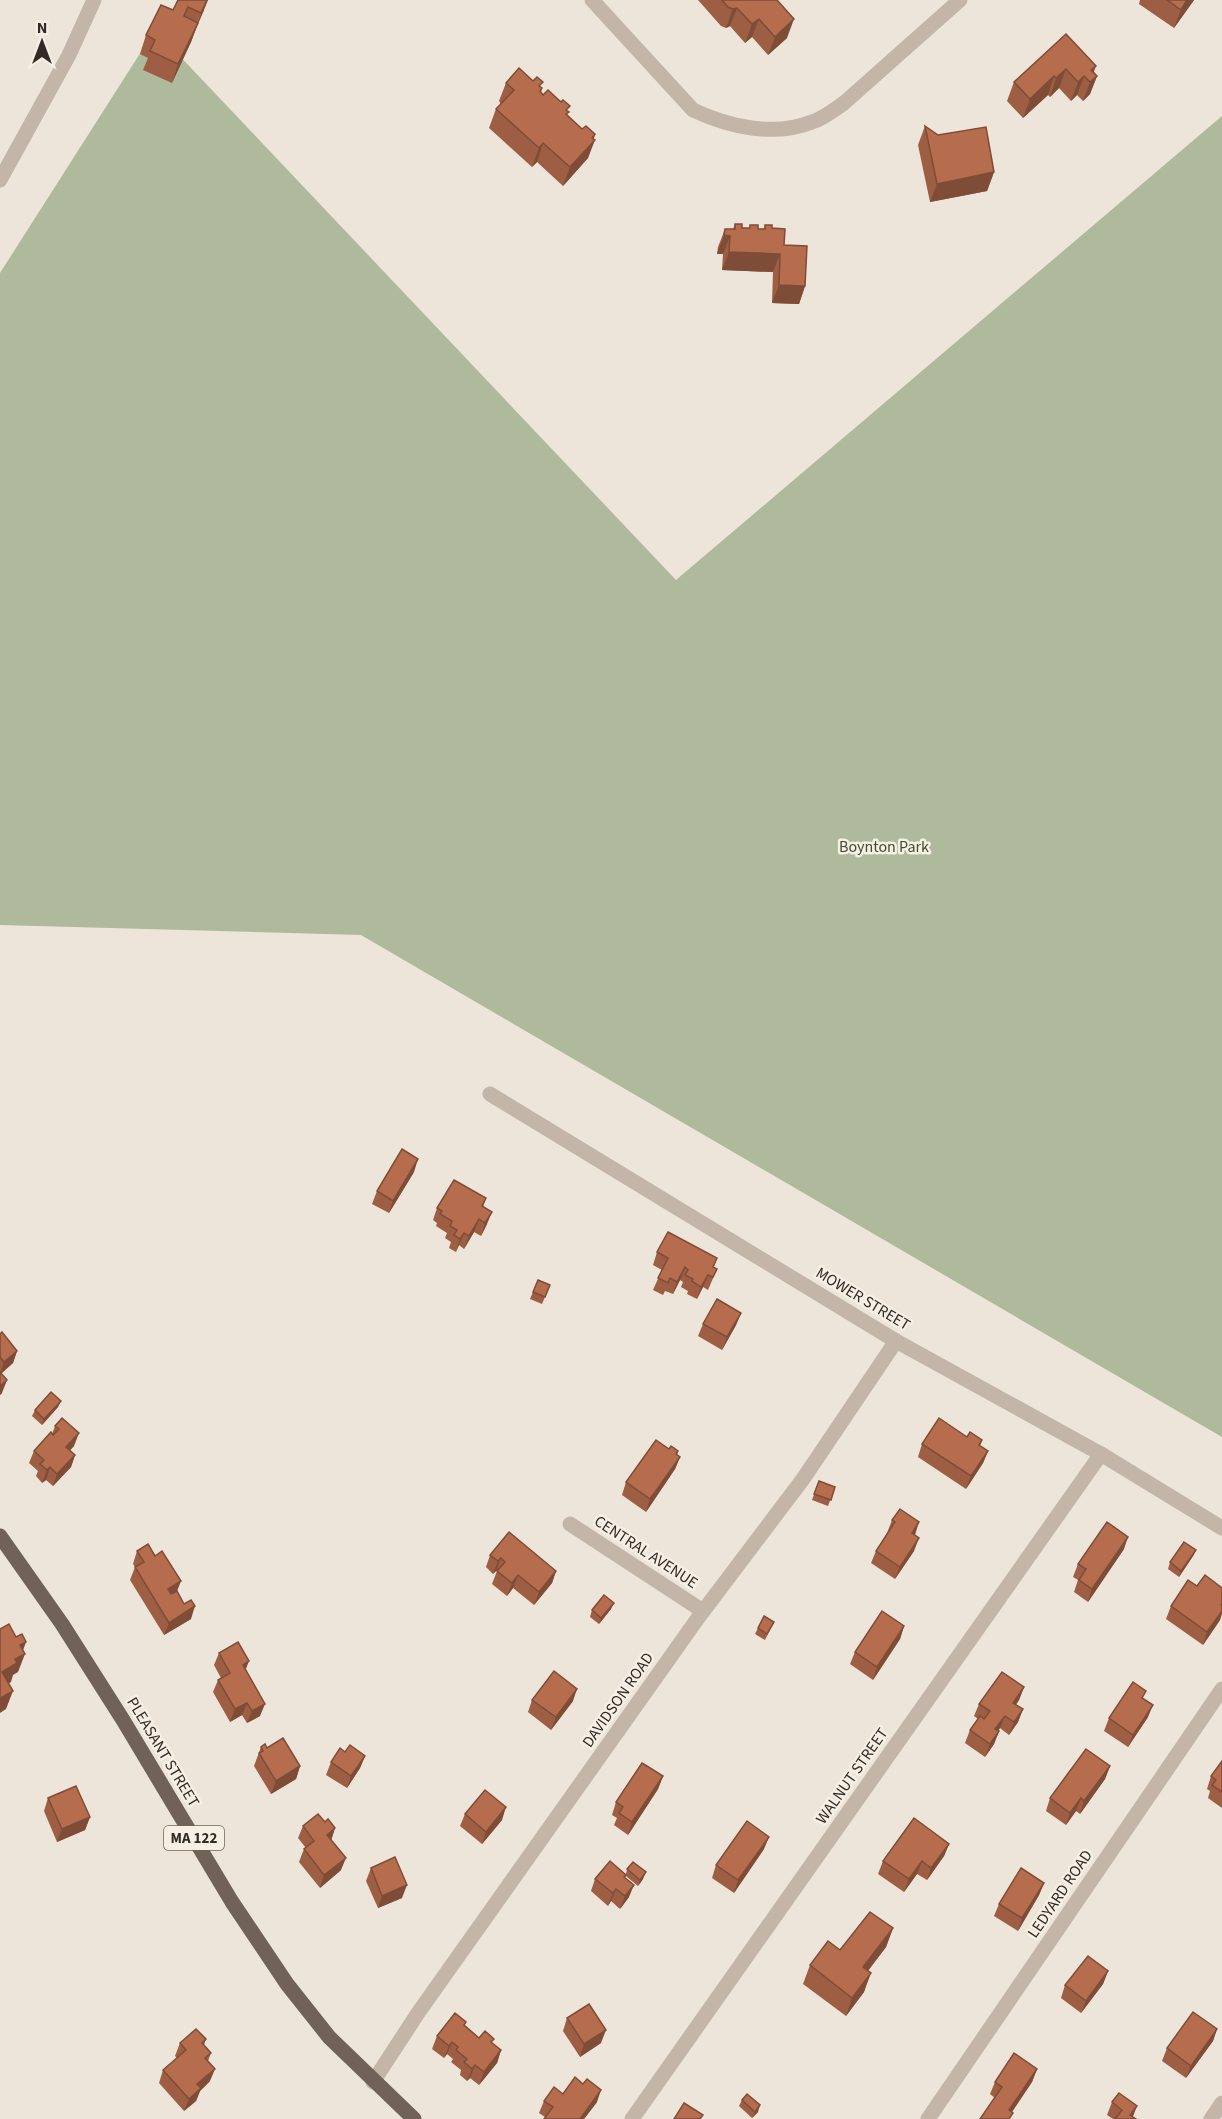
<svg xmlns="http://www.w3.org/2000/svg" width="1222" height="2119" font-family="'Source Sans 3',sans-serif">
  <rect width="100%" height="100%" fill="#ede5d9"/>
  <path fill="#aeba9b" d="M155 30 676 580 1222 116V1437L361 935 0 925V273Z"/>
  <g fill="none" stroke-linecap="round" stroke-linejoin="round">
    <g stroke="#c3b5a7" stroke-width="15">
      <path d="M592 0 693 110C729 127 774 137 812 122 824 118 834 110 844 103L960 0"/>
      <path d="M0 180 69 55 94 0"/>
      <path d="M490 1094 896 1341 1101 1454 1222 1528"/>
      <path d="M570 1524 703 1611"/>
      <path d="M373 2082 418 2013 698 1618 803 1479 896 1341"/>
      <path d="M632 2119 1101 1454"/>
      <path d="M928 2119 1222 1689"/>
      <path d="M1211 2119 1222 2103"/>
    </g>
    <path stroke="#716259" stroke-width="15" d="M0 1536 62 1624 123 1720 232 1902 287 1984 329 2037 414 2119"/>
  </g>
  <g fill="#9d5e43">
    <path d="M178 0 204 10 197 26 191 42 172 83 143 70 148 58 140 54 146 35 173 10Z"/>
    <path d="M698 0H777L787 38 768 55 752 37 745 43 730 26 726 28 721 26Z"/>
    <path d="M1140 0H1194L1174 28 1139 4Z"/>
    <path d="M1066 34 1097 76 1090 94 1083 101 1077 95 1071 101 1059 88 1050 97 1048 95 1023 118 1007 101 1014 82Z"/>
    <path d="M533 81 542 88 541 92 543 95 568 112 567 116 582 129 595 134 588 158 563 186 537 162 532 167 489 128 496 109 501 104 499 101 506 83Z"/>
    <path d="M925 126 994 172 987 191 930 202 918 145Z"/>
    <path d="M735 224 742 228H749L750 225 758 229H764L765 225 772 228 784 245 805 286 799 304 772 303 773 272 722 270 723 254H717L718 247 725 229H733Z"/>
    <path d="M414 1172 389 1213 372 1204 377 1191Z"/>
    <path d="M486 1198 483 1207 487 1224 481 1236 474 1232 464 1249 459 1245 456 1252 449 1248 451 1242 445 1238 447 1233 436 1226 437 1223 433 1220 437 1208Z"/>
    <path d="M657 1252 717 1269 708 1290 703 1287 697 1299 687 1294 688 1291 681 1287 683 1282 680 1280 673 1294 665 1291 663 1295 653 1290 662 1270 653 1265Z"/>
    <path d="M538 1280 550 1285 542 1304 530 1299Z"/>
    <path d="M741 1313 736 1325 722 1350 698 1336 703 1324Z"/>
    <path d="M0 1334 17 1351 13 1363 1 1374 2 1393 0 1395Z"/>
    <path d="M58 1407 42 1425 32 1416 35 1410Z"/>
    <path d="M55 1426 74 1446 70 1450 75 1455 71 1467 53 1486 46 1480 42 1483 36 1476 38 1471 29 1463 34 1451 52 1434Z"/>
    <path d="M967 1437 982 1440 980 1446 988 1451 983 1463 966 1489 918 1457 922 1444Z"/>
    <path d="M669 1449 678 1451 677 1455 680 1457 675 1469 646 1512 622 1495 626 1482Z"/>
    <path d="M819 1481 835 1487 828 1506 812 1500Z"/>
    <path d="M892 1520 915 1535 914 1551 895 1579 871 1563 876 1551 887 1533Z"/>
    <path d="M1124 1549 1088 1602 1074 1592 1078 1580 1073 1577 1078 1564Z"/>
    <path d="M1196 1550 1193 1556 1179 1577 1168 1569 1170 1562Z"/>
    <path d="M137 1551 177 1592 191 1619 164 1635 130 1580 135 1567 133 1564Z"/>
    <path d="M490 1555 556 1571 552 1583 534 1605 513 1588 507 1596 492 1584 497 1571H496L493 1574 486 1567Z"/>
    <path d="M1197 1586 1222 1588V1614L1220 1620 1203 1645 1166 1619 1171 1606Z"/>
    <path d="M611 1609 599 1624 590 1617 592 1610Z"/>
    <path d="M774 1622 765 1640 755 1634 758 1628Z"/>
    <path d="M904 1626 900 1639 873 1680 850 1664 855 1652Z"/>
    <path d="M219 1653 246 1670 260 1716 247 1723 242 1715 230 1722 213 1692 218 1680 221 1678 214 1665Z"/>
    <path d="M1024 1687 1019 1700 1016 1705 1023 1709 1018 1722 1009 1735 1000 1728 998 1731H999L994 1744 985 1757 965 1743 970 1730 978 1719 974 1716 979 1704Z"/>
    <path d="M532 1700 573 1701 551 1730 528 1712Z"/>
    <path d="M1148 1717 1128 1747 1104 1731 1109 1718Z"/>
    <path d="M261 1747 267 1748 300 1766 296 1779 271 1794 254 1766Z"/>
    <path d="M345 1752 365 1756 360 1768 347 1788 326 1775 331 1762Z"/>
    <path d="M1222 1761V1808L1208 1798 1210 1791 1207 1789 1211 1776Z"/>
    <path d="M1110 1766 1105 1779 1080 1814 1076 1811 1066 1825 1046 1811 1050 1798Z"/>
    <path d="M663 1776 658 1789 628 1835 614 1825 617 1818 612 1815 616 1802Z"/>
    <path d="M48 1798 90 1817 85 1830 57 1842 44 1811Z"/>
    <path d="M465 1814 502 1820 482 1844 460 1826Z"/>
    <path d="M325 1822 335 1828 331 1840 341 1870 320 1888 299 1862 304 1849 306 1848 298 1838 303 1826Z"/>
    <path d="M949 1844 944 1856 927 1880 917 1874 904 1892 878 1874 883 1861Z"/>
    <path d="M764 1849 734 1893 712 1878 716 1865Z"/>
    <path d="M371 1868 402 1898 378 1908 366 1881Z"/>
    <path d="M627 1869 643 1879 638 1886 626 1876 625 1878 629 1897 620 1909 611 1901 608 1906 591 1891 595 1879 626 1874Z"/>
    <path d="M1044 1883 1039 1895 1018 1931 994 1916 999 1904Z"/>
    <path d="M893 1928 886 1947 868 1971 864 1992 846 2016 803 1984 810 1965 840 1950Z"/>
    <path d="M1108 1971 1103 1984 1081 2013 1061 1998 1065 1985Z"/>
    <path d="M567 2018 601 2043 580 2057 563 2031Z"/>
    <path d="M465 2026 479 2038 492 2043 501 2050 497 2063 479 2085 470 2078 467 2081 460 2075 461 2070 451 2062 453 2059 447 2054 444 2058 432 2049 437 2036Z"/>
    <path d="M1217 2029 1213 2041 1186 2078 1162 2061 1167 2048Z"/>
    <path d="M206 2039 204 2045 211 2053 208 2061 210 2081 200 2091 196 2101 184 2111 159 2083 163 2070 177 2058 175 2056 180 2043Z"/>
    <path d="M1037 2069 1032 2082 1012 2112 990 2094 995 2082Z"/>
    <path d="M563 2094 597 2102 584 2119H544L545 2117 539 2113 544 2101Z"/>
    <path d="M742 2100 758 2112 752 2118 739 2106Z"/>
    <path d="M1112 2102 1136 2119H1113L1107 2115Z"/>
  </g>
  <g fill="#7f4c37">
    <path d="M207 0H208L204 10 197 26 191 42 172 83 178 64 195 29Z"/>
    <path d="M1187 0H1194L1174 28 1181 10Z"/>
    <path d="M737 8 730 26 726 28 733 9Z"/>
    <path d="M759 19 752 37 745 43 752 24Z"/>
    <path d="M794 19 787 38 768 55 775 37Z"/>
    <path d="M1096 66 1090 82 1097 76 1090 94 1083 101 1090 82 1091 70Z"/>
    <path d="M1066 69 1059 88 1050 97 1056 78Z"/>
    <path d="M1054 76 1048 95 1023 118 1030 99Z"/>
    <path d="M1084 76 1077 95 1071 101 1078 82Z"/>
    <path d="M595 134 593 142 595 140 588 158 563 186 570 167Z"/>
    <path d="M543 143 537 162 532 167 539 148Z"/>
    <path d="M994 172 987 191 930 202 937 184Z"/>
    <path d="M724 235 730 236 723 254H717Z"/>
    <path d="M729 252 780 254 773 272 722 270Z"/>
    <path d="M779 285 805 286 799 304 772 303Z"/>
    <path d="M418 1159 414 1172 389 1213 393 1201Z"/>
    <path d="M492 1212 487 1224 481 1236 485 1223Z"/>
    <path d="M479 1219 474 1232 464 1249 469 1236Z"/>
    <path d="M464 1233 459 1245 456 1252 460 1239Z"/>
    <path d="M685 1267 680 1280 673 1294 677 1282Z"/>
    <path d="M708 1275 703 1287 697 1299 701 1287Z"/>
    <path d="M741 1313 736 1325 722 1350 727 1337Z"/>
    <path d="M17 1351 13 1363 0 1374 4 1362Z"/>
    <path d="M7 1380 2 1393 0 1395V1386Z"/>
    <path d="M61 1401 58 1407 42 1425 44 1419Z"/>
    <path d="M79 1433 74 1446 62 1459 66 1447Z"/>
    <path d="M988 1451 983 1463 966 1489 971 1476Z"/>
    <path d="M75 1455 71 1467 53 1486 57 1474Z"/>
    <path d="M680 1457 675 1469 646 1512 650 1499Z"/>
    <path d="M50 1467 46 1480 42 1483 47 1470Z"/>
    <path d="M919 1522 915 1535 912 1533Z"/>
    <path d="M1128 1537 1124 1549 1088 1602 1092 1589Z"/>
    <path d="M919 1538 914 1551 895 1579 900 1567Z"/>
    <path d="M1196 1550 1193 1556 1179 1577 1181 1571Z"/>
    <path d="M501 1558 496 1571 493 1574 498 1561Z"/>
    <path d="M556 1571 552 1583 534 1605 539 1592Z"/>
    <path d="M518 1575 513 1588 507 1596 512 1583Z"/>
    <path d="M181 1581 176 1594 164 1602 168 1589Z"/>
    <path d="M614 1603 611 1609 599 1624 601 1618Z"/>
    <path d="M195 1606 191 1619 164 1635 169 1623Z"/>
    <path d="M1222 1611 1220 1620 1203 1645 1207 1632Z"/>
    <path d="M904 1626 900 1639 873 1680 877 1667Z"/>
    <path d="M26 1642 21 1656 25 1654 18 1672 13 1675 11 1682 0 1688 2 1672 20 1645Z"/>
    <path d="M249 1661 244 1674 243 1665Z"/>
    <path d="M1024 1687 1019 1700 1008 1715 1013 1703Z"/>
    <path d="M577 1689 573 1701 551 1730 556 1717Z"/>
    <path d="M13 1691 6 1709 0 1713V1698Z"/>
    <path d="M247 1703 242 1715 230 1722 235 1709Z"/>
    <path d="M265 1704 260 1716 247 1723 252 1711Z"/>
    <path d="M1153 1705 1148 1717 1128 1747 1133 1735Z"/>
    <path d="M1023 1709 1018 1722 1009 1735 1014 1722Z"/>
    <path d="M1005 1716 1000 1728 991 1741 995 1729Z"/>
    <path d="M999 1731 994 1744 985 1757 990 1744Z"/>
    <path d="M365 1756 360 1768 347 1788 351 1776Z"/>
    <path d="M300 1766 296 1779 271 1794 276 1781Z"/>
    <path d="M1110 1766 1105 1779 1080 1814 1084 1801Z"/>
    <path d="M663 1776 658 1789 628 1835 632 1822Z"/>
    <path d="M1081 1798 1076 1811 1066 1825 1070 1813Z"/>
    <path d="M506 1807 502 1820 482 1844 486 1832Z"/>
    <path d="M90 1817 85 1830 57 1842 62 1829Z"/>
    <path d="M335 1828 331 1841 327 1835Z"/>
    <path d="M769 1837 764 1849 734 1893 738 1880Z"/>
    <path d="M949 1844 944 1856 927 1880 931 1868Z"/>
    <path d="M346 1858 341 1870 320 1888 324 1875Z"/>
    <path d="M922 1861 917 1874 904 1892 909 1879Z"/>
    <path d="M646 1872 643 1879 638 1886 640 1880Z"/>
    <path d="M1044 1883 1039 1895 1018 1931 1022 1918Z"/>
    <path d="M407 1885 402 1898 378 1908 382 1896Z"/>
    <path d="M634 1885 629 1897 620 1909 625 1896Z"/>
    <path d="M616 1889 611 1901 608 1906 613 1893Z"/>
    <path d="M893 1928 886 1947 856 1986 863 1967Z"/>
    <path d="M1108 1971 1103 1984 1081 2013 1086 2001Z"/>
    <path d="M871 1973 864 1992 846 2016 852 1998Z"/>
    <path d="M1217 2029 1213 2041 1186 2078 1191 2066Z"/>
    <path d="M606 2030 601 2043 580 2057 584 2044Z"/>
    <path d="M452 2042 447 2054 444 2058 449 2046Z"/>
    <path d="M501 2050 497 2063 479 2085 484 2072Z"/>
    <path d="M475 2065 470 2078 467 2081 472 2069Z"/>
    <path d="M215 2069 210 2081 200 2091 196 2101 184 2111 189 2099 197 2084Z"/>
    <path d="M1037 2069 1032 2082 1007 2119 1009 2110Z"/>
    <path d="M601 2090 597 2102 584 2119H580Z"/>
    <path d="M760 2105 758 2112 752 2118 755 2112Z"/>
    <path d="M1137 2106 1132 2119 1130 2115Z"/>
  </g>
  <g fill="#b66d4e" stroke="#7f4c37" stroke-width="1.5">
    <path d="M178 0H207L201 13 188 7 184 16 198 23 178 64 150 51 155 40 146 35 161 5 173 10Z"/>
    <path d="M722 0H777L794 19 775 37 759 19 752 24 737 8 733 9 728 7Z"/>
    <path d="M1167 0H1187L1181 10Z"/>
    <path d="M1066 34 1096 66 1091 70 1097 76 1090 82 1084 76 1078 82 1066 69 1056 78 1054 76 1030 99 1014 82Z"/>
    <path d="M519 68 533 81 537 77 543 82 539 86 542 88 540 91 543 95 548 90 561 102 563 100 570 106 566 110 569 112 566 114 582 129 586 126 595 134 592 138 595 140 570 167 543 143 539 148 496 109 514 90 506 83Z"/>
    <path d="M925 126 938 135 986 127 994 172 937 184Z"/>
    <path d="M735 224H742V228H750V225H758V229H765V225H772V228L785 229 784 245 807 246 805 286 779 285 780 254 729 252 730 236 724 235 725 229H735Z"/>
    <path d="M402 1149 418 1159 393 1201 377 1191Z"/>
    <path d="M454 1180 486 1198 482 1206 492 1212 485 1223 479 1219 469 1236 464 1233 460 1239 454 1235 457 1230 450 1226 452 1221 440 1214 442 1211 437 1208Z"/>
    <path d="M668 1232 717 1258 713 1267 717 1269 713 1277 708 1275 701 1287 692 1281 693 1279 685 1275 688 1270 685 1267 677 1282 670 1278 668 1283 658 1278 668 1258 657 1252Z"/>
    <path d="M538 1280 550 1285 545 1297 533 1292Z"/>
    <path d="M717 1299 741 1313 727 1337 703 1324Z"/>
    <path d="M2 1332 17 1351 4 1362 0 1357V1334Z"/>
    <path d="M0 1372 7 1380 0 1386Z"/>
    <path d="M51 1392 61 1401 44 1419 35 1410Z"/>
    <path d="M62 1418 79 1433 66 1447 75 1455 57 1474 50 1467 47 1470 40 1464 44 1460 34 1451 51 1432 53 1435 59 1429 55 1426Z"/>
    <path d="M939 1418 967 1437 970 1432 982 1440 979 1445 988 1451 971 1476 922 1444Z"/>
    <path d="M656 1440 669 1449 671 1446 678 1451 676 1454 680 1457 650 1499 626 1482Z"/>
    <path d="M819 1481 835 1487 831 1500 814 1494Z"/>
    <path d="M900 1509 919 1522 912 1533 919 1538 900 1567 876 1551 895 1522 892 1520Z"/>
    <path d="M1107 1522 1128 1537 1092 1589 1079 1580 1086 1569 1078 1564Z"/>
    <path d="M509 1532 556 1571 539 1592 518 1575 512 1583 497 1571 505 1562 501 1558 498 1561 490 1555Z"/>
    <path d="M1184 1542 1196 1550 1181 1571 1170 1562Z"/>
    <path d="M148 1544 155 1556 162 1551 181 1581 168 1589 171 1594 177 1591 184 1604 191 1600 195 1606 169 1623 135 1567 144 1562 137 1551Z"/>
    <path d="M1205 1575 1222 1588V1603L1221 1605H1222V1611L1207 1632 1171 1606 1188 1580 1197 1586Z"/>
    <path d="M604 1595 614 1603 601 1618 592 1610Z"/>
    <path d="M882 1611 904 1626 877 1667 855 1652Z"/>
    <path d="M764 1616 774 1622 767 1634 758 1628Z"/>
    <path d="M9 1624 16 1637 22 1634 26 1642 20 1645 25 1654 15 1659 17 1663 2 1672 13 1691 0 1698V1629Z"/>
    <path d="M238 1642 249 1661 243 1665 265 1704 252 1711 247 1703 235 1709 218 1680 230 1673 219 1653Z"/>
    <path d="M554 1671 577 1689 556 1717 532 1700Z"/>
    <path d="M1002 1672 1024 1687 1013 1703 1023 1709 1014 1722 1005 1716 995 1729 999 1731 990 1744 970 1730 980 1716 984 1719 990 1711 979 1704Z"/>
    <path d="M1133 1682 1146 1691 1142 1698 1153 1705 1133 1735 1109 1718Z"/>
    <path d="M283 1738 300 1766 276 1781 259 1753 263 1751 261 1747 265 1744 267 1748Z"/>
    <path d="M350 1745 365 1756 351 1776 331 1762 340 1748 345 1752Z"/>
    <path d="M1086 1749 1110 1766 1084 1801 1081 1798 1070 1813 1050 1798Z"/>
    <path d="M1222 1761V1792L1212 1785 1216 1780 1211 1776Z"/>
    <path d="M642 1763 663 1776 632 1822 619 1813 623 1807 616 1802Z"/>
    <path d="M76 1786 90 1817 62 1829 48 1798Z"/>
    <path d="M485 1790 506 1807 486 1832 465 1814Z"/>
    <path d="M318 1814 325 1822 328 1819 335 1828 327 1835 346 1858 324 1875 304 1849 314 1841 303 1826Z"/>
    <path d="M914 1818 949 1844 931 1868 922 1861 909 1879 883 1861Z"/>
    <path d="M747 1821 769 1837 738 1880 716 1865Z"/>
    <path d="M395 1857 407 1885 382 1896 371 1868Z"/>
    <path d="M610 1861 626 1875 624 1877 634 1885 625 1896 616 1889 613 1893 595 1879Z"/>
    <path d="M633 1862 646 1872 640 1880 627 1869Z"/>
    <path d="M1021 1868 1044 1883 1022 1918 999 1904Z"/>
    <path d="M870 1912 893 1928 863 1967 871 1973 852 1998 810 1965 828 1941 840 1950Z"/>
    <path d="M1088 1956 1108 1971 1086 2001 1065 1985Z"/>
    <path d="M589 2004 606 2030 584 2044 567 2018Z"/>
    <path d="M1193 2012 1217 2029 1191 2066 1167 2048Z"/>
    <path d="M455 2013 466 2022 464 2025 479 2038 485 2031 494 2039 491 2042 501 2050 484 2072 475 2065 472 2069 464 2062 467 2059 456 2050 458 2047 452 2042 449 2046 437 2036Z"/>
    <path d="M196 2029 206 2039 202 2043 211 2053 205 2058 215 2069 197 2084 201 2088 189 2099 163 2070 186 2050 180 2043Z"/>
    <path d="M1014 2053 1037 2069 1009 2110 1013 2113 1009 2119H980L1002 2087 995 2082Z"/>
    <path d="M575 2077 583 2084 587 2079 601 2090 580 2119H544L553 2107 544 2101 554 2087 563 2094Z"/>
    <path d="M1119 2093 1137 2106 1130 2115 1136 2119H1115L1122 2110 1112 2102Z"/>
    <path d="M747 2094 760 2105 755 2112 742 2100Z"/>
    <path d="M684 2103 703 2115 700 2119H674Z"/>
  </g>
  <g text-anchor="middle" dominant-baseline="central" stroke-width="5" stroke-linejoin="round" paint-order="stroke">
    <rect fill="#f6efe4" stroke="#6c655f" stroke-width="1.5" x="164" y="1826" width="60" height="24" rx="4.5"/>
    <g font-size="15" font-weight="bold" fill="#312a26">
      <text x="194" y="1838">MA 122</text>
    </g>
    <g font-size="16" fill="#3f4c2d" stroke="#f6efe4">
      <text x="884" y="847">Boynton Park</text>
    </g>
    <g font-size="16" fill="#312a26" stroke="#f6efe4">
      <text transform="translate(863 1299) rotate(31)">MOWER STREET</text>
      <text transform="translate(646 1552) rotate(33)">CENTRAL AVENUE</text>
      <text transform="translate(618 1700) rotate(-55)">DAVIDSON ROAD</text>
      <text transform="translate(163 1752) rotate(59)">PLEASANT STREET</text>
      <text transform="translate(852 1776) rotate(-55)">WALNUT STREET</text>
      <text transform="translate(1060 1894) rotate(-56)">LEDYARD ROAD</text>
    </g>
  </g>
  <g transform="translate(42 42)" stroke="#f6efe4" stroke-width="4.5" paint-order="stroke">
  <path d="M0-4.5L10 22L0 15L-10 22Z" fill="#312a26"/>
  <text y="-9" font-size="16" font-weight="bold" text-anchor="middle" fill="#312a26">N</text>
  </g>
</svg>
